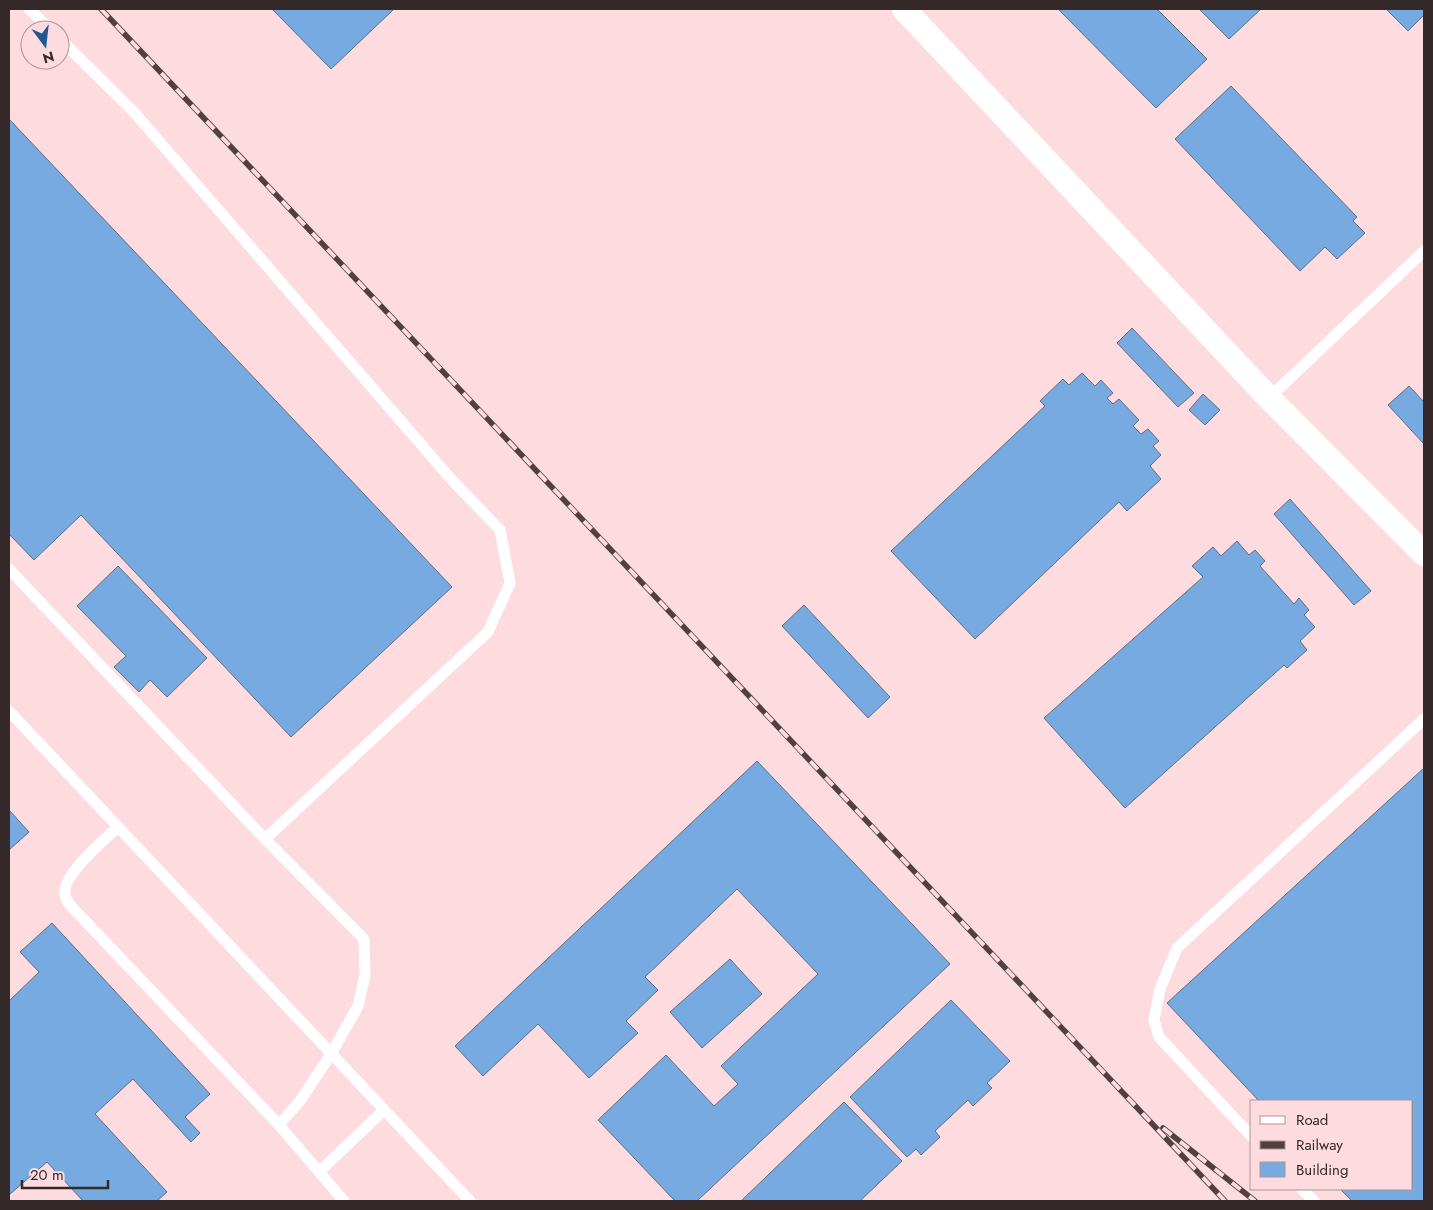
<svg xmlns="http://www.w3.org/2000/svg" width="1433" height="1210" font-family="Jost,sans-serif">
  <rect width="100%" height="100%" fill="#fedbde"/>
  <g fill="#77aae1" stroke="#5c6e82">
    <path d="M272 9H394L331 69Z"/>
    <path d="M1058 9H1157L1207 59 1156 108Z"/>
    <path d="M1199 9H1261L1229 39Z"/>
    <path d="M1386 9H1424V15L1408 31Z"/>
    <path d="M1231 86 1357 217 1353 221 1365 233 1337 259 1325 247 1300 271 1175 139Z"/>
    <path d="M9 119 452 587 291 737 81 515 34 560 9 534Z"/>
    <path d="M1132 328 1194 393 1178 407 1117 343Z"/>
    <path d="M1082 373 1095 386 1101 380 1113 393 1107 398 1113 404 1119 399 1139 420 1133 426 1141 434 1148 429 1159 441 1153 446 1161 455 1150 466 1161 479 1127 511 1119 502 975 639 891 551 1045 406 1040 401 1063 379 1069 385Z"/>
    <path d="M1409 386 1424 402V444L1388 405Z"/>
    <path d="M1203 394 1220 410 1205 425 1189 410Z"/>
    <path d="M1290 499 1371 591 1354 605 1274 514Z"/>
    <path d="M1237 541 1249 555 1255 550 1265 561 1260 566 1294 604 1299 598 1309 610 1304 615 1315 627 1300 641 1307 650 1287 668 1284 665 1125 808 1044 718 1203 577 1192 566 1213 547 1221 556Z"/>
    <path d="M118 566 207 658 167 697 150 680 139 692 114 667 126 656 77 606Z"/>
    <path d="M804 605 890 697 868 718 782 626Z"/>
    <path d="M757 761 950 964 697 1201H675L598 1120 666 1055 714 1106 738 1084 721 1066 818 974 737 889 645 977 658 990 626 1021 638 1033 589 1078 538 1024 483 1076 455 1046Z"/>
    <path d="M1424 768V1201H1352L1340 1189H1412V1101H1259L1167 1003Z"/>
    <path d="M9 810 29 832 9 850Z"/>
    <path d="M52 923 210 1094 185 1117 200 1133 191 1142 133 1079 95 1114 167 1192 157 1201H83L47 1162 9 1195V1001L39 972 20 952Z"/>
    <path d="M730 959 762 994 702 1048 670 1012Z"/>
    <path d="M951 1000 1010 1061 987 1083 992 1088 973 1106 968 1100 935 1131 940 1137 921 1155 916 1149 907 1157 850 1097Z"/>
    <path d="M844 1102 902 1161 860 1201H741Z"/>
  </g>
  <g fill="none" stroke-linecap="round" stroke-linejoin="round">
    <g stroke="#fff" stroke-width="11">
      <path d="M29 9 51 30"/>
      <path d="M60 39 133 111 451 479 500 530 510 583 488 632 265 839"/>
      <path d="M1269 398 1424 251"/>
      <path d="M9 569 265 839 364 939 365 975 358 1006 331 1054 300 1101 279 1125"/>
      <path d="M9 711 470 1201"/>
      <path d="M118 827C105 839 61 876 65 894 65 897 68 902 70 905L279 1125 344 1201"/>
      <path d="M1252 1137 1159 1037 1154 1020 1160 989 1177 948 1424 719"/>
      <path d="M319 1172 384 1110"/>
      <path d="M1302 1189 1314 1201"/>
    </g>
    <path stroke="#fff" stroke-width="24" d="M904 9 1269 398 1424 554"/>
    <defs>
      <g id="rail">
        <path d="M101 9 1225 1201"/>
        <path d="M1163 1128 1255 1201"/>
      </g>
    </defs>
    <use href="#rail" stroke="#4f4041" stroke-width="5.5"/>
    <use href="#rail" stroke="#fedbde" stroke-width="4" stroke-dasharray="11" stroke-linecap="butt"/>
  </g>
  <rect width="1433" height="1210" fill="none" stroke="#342829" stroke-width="20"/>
  <rect x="1250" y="1100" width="162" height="90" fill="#fedbde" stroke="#ad9396"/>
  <rect x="1260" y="1116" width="25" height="8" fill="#ffffff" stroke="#ad9396"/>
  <text x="1296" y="1125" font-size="15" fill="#342829">Road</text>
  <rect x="1260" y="1141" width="25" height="8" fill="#4f4041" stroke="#ad9396"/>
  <text x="1296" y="1150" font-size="15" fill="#342829">Railway</text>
  <rect x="1260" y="1162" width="25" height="15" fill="#77aae1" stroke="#ad9396"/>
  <text x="1296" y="1175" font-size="15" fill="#342829">Building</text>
  <g transform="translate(45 45) rotate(165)"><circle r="24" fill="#fedbde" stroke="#ad9396"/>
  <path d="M0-4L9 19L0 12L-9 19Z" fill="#1f5890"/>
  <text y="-8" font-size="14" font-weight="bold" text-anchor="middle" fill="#342829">N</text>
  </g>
  <path d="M22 1180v8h86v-8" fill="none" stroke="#342829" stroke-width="2.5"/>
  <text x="30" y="1180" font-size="15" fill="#342829" stroke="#fedbde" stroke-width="4" paint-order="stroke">20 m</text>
</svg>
